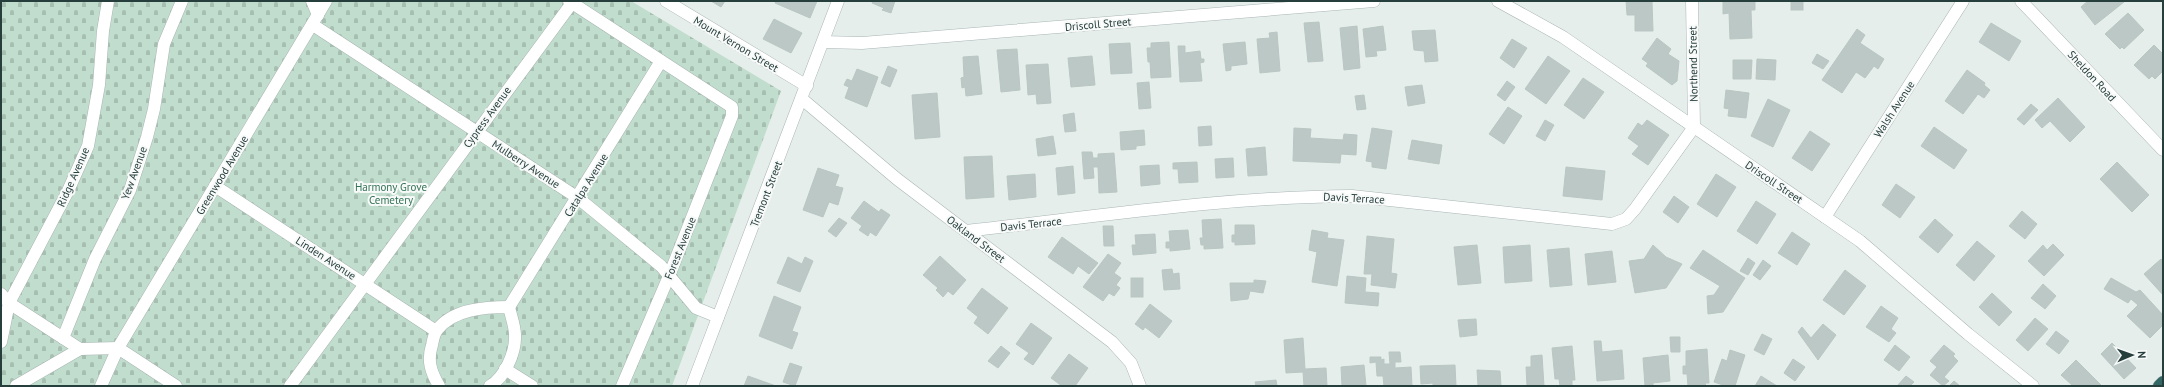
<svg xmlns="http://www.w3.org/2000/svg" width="2164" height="387" font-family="'PT Sans',sans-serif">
  <defs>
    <pattern id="cemetery-stones" width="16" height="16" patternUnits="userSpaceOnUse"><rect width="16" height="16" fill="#c1ddcd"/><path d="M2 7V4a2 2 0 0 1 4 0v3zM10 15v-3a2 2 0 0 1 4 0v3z" fill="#a6bfb1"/></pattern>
  </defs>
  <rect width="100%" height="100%" fill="#e6eeec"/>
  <path fill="url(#cemetery-stones)" d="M1 1H631L781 91 672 386H1Z"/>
  <g fill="#bbc8c5" stroke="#b9c7c3">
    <path d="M711 1H725L721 7Z"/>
    <path d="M776 1H817L810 18 775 3Z"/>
    <path d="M873 1H895L891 13 882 10 884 8 872 3Z"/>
    <path d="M1626 1H1652L1653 31H1635V15H1627Z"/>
    <path d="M1723 1H1755V10H1751L1752 38 1730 39 1729 13 1723 14Z"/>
    <rect x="1791" y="1" width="12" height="9"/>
    <path d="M2088 1H2123L2124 2 2095 25 2081 7Z"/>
    <path d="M2128 13 2144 30 2124 49 2122 47 2120 49 2105 34Z"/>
    <path d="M774 19 802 33 791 53 763 39Z"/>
    <path d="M1319 22 1323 61 1308 62 1304 23Z"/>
    <path d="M1991 23 2021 41 2009 61 1979 42Z"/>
    <path d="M1357 26 1360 68 1344 70 1340 28Z"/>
    <path d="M1383 26 1386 50 1376 51 1377 56 1366 57 1363 29Z"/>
    <path d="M1857 29 1865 35 1860 43 1884 59 1878 69 1874 66 1865 78 1856 72 1842 93 1822 80Z"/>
    <path d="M1435 30 1438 61 1425 62 1424 51 1414 50 1412 31Z"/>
    <path d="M1277 32 1280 71 1260 73 1257 39 1270 38 1269 33Z"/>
    <path d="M1657 38 1671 49 1668 54 1679 61 1677 81 1672 85 1646 66 1648 63 1642 59Z"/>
    <path d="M1512 39 1527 48 1514 68 1500 58Z"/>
    <path d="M1169 42 1171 77 1151 78 1150 62H1148L1147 48H1151V43Z"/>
    <path d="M1245 42 1247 64 1231 66V70L1226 71 1223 44Z"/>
    <path d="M1130 43 1132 73 1111 74 1109 44Z"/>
    <path d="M2154 45 2163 54V71L2155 79 2152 76 2149 79 2134 65Z"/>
    <path d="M1178 46H1185V53L1200 51 1201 59H1204V62L1200 63 1202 81 1180 82Z"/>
    <path d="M1017 49 1020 90 1001 92 997 50Z"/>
    <path d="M1817 54 1829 61 1823 69 1812 63Z"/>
    <path d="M978 56 982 94 966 96 965 87 962 88 961 78 964 77 963 57Z"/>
    <path d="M1092 56 1095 85 1071 87 1068 58Z"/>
    <path d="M1548 56 1570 71 1546 104 1525 89Z"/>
    <path d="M1757 59 1776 60 1775 80 1756 79Z"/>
    <path d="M1733 60H1752L1751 79H1733Z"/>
    <path d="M1048 64 1051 103 1037 104 1036 94 1028 95 1026 65Z"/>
    <path d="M888 66 897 70 890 87 881 83Z"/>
    <path d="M857 69 878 77 867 107 845 98 849 87 844 85 847 79 852 81Z"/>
    <path d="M1967 70 1985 83 1984 85 1990 90 1984 98 1978 94 1963 114 1945 101Z"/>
    <path d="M1583 78 1604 92 1584 119 1564 105Z"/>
    <path d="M1507 81 1515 87 1505 101 1497 95Z"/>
    <path d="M1149 82 1151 108 1139 109 1137 83Z"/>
    <path d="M1422 85 1425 103 1408 106 1405 87Z"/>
    <path d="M1726 90 1749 93 1746 118 1728 116 1729 109 1724 108Z"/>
    <path d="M937 93 940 137 915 139 912 95Z"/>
    <path d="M1364 95 1366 109 1357 110 1355 96Z"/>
    <path d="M2058 98 2085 127 2070 142 2050 121 2042 128 2035 120Z"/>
    <path d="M1768 99 1790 110 1773 147 1751 136Z"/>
    <path d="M2031 104 2038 110 2024 125 2017 119Z"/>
    <path d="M1508 107 1522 116 1504 144 1489 134Z"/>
    <path d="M1074 113 1076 131 1065 132 1063 115Z"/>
    <path d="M1545 120 1554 125 1545 141 1536 136Z"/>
    <path d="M1647 120 1669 135 1648 165 1632 154 1639 146 1628 138 1638 123 1642 126Z"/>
    <path d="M1211 126 1212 145 1199 146 1198 127Z"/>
    <path d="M1934 127 1967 150 1954 169 1921 146Z"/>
    <path d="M1294 128 1311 129 1310 138 1343 140 1344 134 1357 135 1356 155 1341 154 1340 163 1293 161Z"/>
    <path d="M1372 128 1392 131 1386 169 1372 167V162L1366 161Z"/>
    <path d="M1144 130 1145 145 1136 146V149L1121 150 1120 132Z"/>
    <path d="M1810 131 1830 144 1812 171 1792 158Z"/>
    <path d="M1053 136 1056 154 1038 156 1036 139Z"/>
    <path d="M1412 140 1442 145 1439 164 1408 159Z"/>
    <path d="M1265 147 1267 175 1248 176 1246 149Z"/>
    <path d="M1082 152H1092L1093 158H1098V154L1114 153 1117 192 1099 193 1098 167H1093L1094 178 1084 179Z"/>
    <path d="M992 156 994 197 966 199 964 157Z"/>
    <path d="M1233 158 1234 177 1216 178 1215 159Z"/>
    <path d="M1197 162 1198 182 1179 183 1178 169H1173V163Z"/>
    <path d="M2117 162 2149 195 2132 212 2100 179Z"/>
    <path d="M1159 165 1160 184 1141 186 1140 166Z"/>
    <path d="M1073 166 1075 193 1058 195 1056 168Z"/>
    <path d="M1566 167 1605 171 1602 200 1563 196Z"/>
    <path d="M818 168 839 175 835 186 843 188 838 205 829 202 823 217 803 210Z"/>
    <path d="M1035 174 1036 197 1009 200 1007 176Z"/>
    <path d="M1716 174 1736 187 1717 217 1697 204Z"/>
    <path d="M1896 184 1915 197 1900 218 1882 205Z"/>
    <path d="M1674 196 1689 207 1678 223 1663 212Z"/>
    <path d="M864 201 879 212 881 209 890 215 876 236 870 232 868 236 859 230 862 226 851 218Z"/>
    <path d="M1756 201 1776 214 1757 244 1737 231Z"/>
    <path d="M2022 211 2037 224 2025 239 2009 226Z"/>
    <path d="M839 218 847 223 836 237 828 231Z"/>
    <path d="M1221 219 1223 248 1204 249V245H1201L1200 238H1203L1202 220Z"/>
    <path d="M1935 219 1953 235 1938 253 1919 237Z"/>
    <path d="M1235 225H1254L1255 244 1235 245V242H1232V235H1235Z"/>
    <path d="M1103 226H1113L1114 246H1104Z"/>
    <path d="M1188 230 1190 249 1170 251V248H1166V242H1170L1169 231Z"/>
    <path d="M1312 230 1328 233 1327 238 1344 240 1337 286 1312 282 1317 252 1309 250Z"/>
    <path d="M1792 232 1810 244 1797 265 1778 253Z"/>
    <path d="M1155 234 1156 253 1133 255 1132 245H1136L1135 235Z"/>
    <path d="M1367 236 1394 239 1391 273 1397 274 1395 288 1371 285 1372 274H1364Z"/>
    <path d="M1062 237 1098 263 1089 274 1078 266 1073 274 1048 257Z"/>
    <path d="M1977 241 1995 256 1974 281 1956 265Z"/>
    <path d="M2053 244 2064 255 2044 276 2028 261 2043 245 2047 250Z"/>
    <path d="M1477 245 1481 283 1458 285 1454 247Z"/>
    <path d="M1530 245 1532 281 1505 283 1503 247Z"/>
    <path d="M1653 245 1666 257 1682 264 1666 288 1635 293 1629 261 1644 259Z"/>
    <path d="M1569 248 1572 285 1550 287 1547 250Z"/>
    <path d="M1703 250 1745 278 1723 312 1708 314 1707 296 1714 295 1720 286 1690 268Z"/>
    <path d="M1612 251 1616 282 1588 285 1585 254Z"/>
    <path d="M1108 254 1121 263 1114 273 1121 278 1116 285 1120 288 1114 296 1109 293 1103 301 1083 287Z"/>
    <path d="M940 256 966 280 953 295 948 291 943 297 936 290 938 288 923 275Z"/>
    <path d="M788 257 802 264 805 257 813 261 800 292 777 283Z"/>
    <path d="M1748 258 1755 263 1748 275 1740 271Z"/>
    <path d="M2161 259 2163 262V295L2144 274Z"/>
    <path d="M1763 260 1771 266 1760 280 1753 275Z"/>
    <path d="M1172 269 1173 274 1179 273 1180 289 1164 290 1162 270Z"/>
    <path d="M1845 270 1866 286 1844 315 1823 300Z"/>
    <path d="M1347 276 1366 278 1365 292 1379 293 1378 306 1345 303Z"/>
    <rect x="1131" y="278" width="12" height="19"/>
    <path d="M2111 278 2136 292 2140 290 2163 315V325L2150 338 2127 316 2138 305 2131 299 2128 303 2104 289Z"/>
    <path d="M1254 280 1266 281 1263 293 1250 291 1248 299 1231 301 1230 283H1254Z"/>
    <path d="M2043 284 2056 296 2045 309 2031 298Z"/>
    <path d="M982 288 1008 308 988 334 974 323 978 317 967 308Z"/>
    <path d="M1992 293 2012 312 1999 326 1979 307Z"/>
    <path d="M774 296 801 307 792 331 798 333 792 349 759 336Z"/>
    <path d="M1150 304 1172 321 1159 338 1145 327 1143 330 1135 324Z"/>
    <path d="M1881 306 1898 318 1891 329 1896 333 1889 342 1866 327Z"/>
    <path d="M2035 318 2048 329 2028 351 2016 340Z"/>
    <path d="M1476 319 1477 335 1460 337 1458 320Z"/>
    <path d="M1031 323 1052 338 1033 365 1024 359 1029 353 1016 344Z"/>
    <path d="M1823 324 1836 335 1818 360 1798 332 1802 327 1811 338Z"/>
    <path d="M2056 331 2069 341 2059 354 2046 344Z"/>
    <path d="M1762 334 1772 339 1764 355 1754 350Z"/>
    <path d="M1670 337H1680V352H1671Z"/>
    <path d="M1303 338 1305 369 1326 368 1327 386H1304L1303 372 1286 373 1284 340Z"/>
    <path d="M1594 341H1601L1602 352 1622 350 1624 379 1597 381Z"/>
    <path d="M2112 343 2136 368 2124 379 2101 354Z"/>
    <path d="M1895 345 1910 357 1899 371 1884 360Z"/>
    <path d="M1944 345 1955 354 1953 356 1958 361 1944 377 1949 381 1943 386 1930 375 1937 367 1930 361Z"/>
    <path d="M1001 346 1010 353 998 368 988 361Z"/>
    <path d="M1572 346 1575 380H1572V386H1560L1559 379H1555L1552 348Z"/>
    <path d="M1707 349 1709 383H1705L1706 386H1688L1687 374H1683V366H1686V351Z"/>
    <path d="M1730 350 1745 355 1735 386H1726L1714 382 1722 359 1727 361Z"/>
    <path d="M1389 352H1400L1401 362H1395V368L1411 367 1412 386H1384L1383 376H1377L1376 362 1370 363V357H1381V360L1384 359V364H1390Z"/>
    <path d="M1069 354 1088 368 1075 386H1062L1051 378Z"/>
    <path d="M1542 355 1544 386H1527L1526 367H1531V356Z"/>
    <path d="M1668 355 1670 381 1653 383V386H1645L1643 358Z"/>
    <path d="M1793 359 1805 367 1795 381 1784 373Z"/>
    <path d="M2076 360 2102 386H2073L2061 375Z"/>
    <path d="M790 363 802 367 795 386 783 382Z"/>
    <path d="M1364 365 1366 386H1342L1341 367Z"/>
    <path d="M1455 365 1456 386H1433V383L1421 384 1420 366Z"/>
    <path d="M1477 370 1500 371 1501 386H1478Z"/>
    <path d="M748 376 776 386H744Z"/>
    <path d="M1761 376 1777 386H1755Z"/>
    <path d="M1906 376 1914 382 1910 386H1897Z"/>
    <path d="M1276 380 1277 386H1256L1255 382Z"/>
    <path d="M1954 381 1960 386H1949Z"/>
  </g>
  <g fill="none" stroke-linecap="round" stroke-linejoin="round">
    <defs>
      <g id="minor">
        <path d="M312 1 318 15"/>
        <path d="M569 1 732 107V116L669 276 622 386"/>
        <path d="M666 1 807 86"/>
        <path d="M1498 1 1563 37 1860 241 1968 334 2033 386"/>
        <path d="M2021 1 2163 150"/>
        <path d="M313 25 578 198 661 266 696 308 718 317"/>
        <path d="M823 42 862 43 1374 1"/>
        <path d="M802 99 897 179 1112 342 1131 363 1140 386"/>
        <path d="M215 186 436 331"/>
        <path d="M1825 217 1963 1"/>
        <path d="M966 231C1094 217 1223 197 1352 196L1612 224 1626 219 1635 209 1694 127 1692 1"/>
        <path d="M1 294 9 303 80 349"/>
        <path d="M509 307 661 61"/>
        <path d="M63 338 95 259 130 190 147 137 154 109 164 44 182 1"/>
        <path d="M1 342 9 303 68 191 88 146 99 85 103 31 108 1"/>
        <path d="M118 348 176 386"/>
        <path d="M80 349 118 348"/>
        <path d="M505 369 532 386"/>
        <path d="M16 386 80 349"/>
        <path d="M101 386 118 348 326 1"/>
        <path d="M290 386 572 3"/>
        <path d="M439 386C431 372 427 361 432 345 433 340 434 334 437 330 453 309 485 307 509 307 511 316 515 326 515 335 516 352 505 377 490 386"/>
        <path d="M692 386 838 1"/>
      </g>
      <path id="highway" d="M2159 386 2163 382"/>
    </defs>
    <use href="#minor" stroke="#a9b6b4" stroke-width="13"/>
    <use href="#highway" stroke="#c2c9c8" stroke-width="13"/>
    <use href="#minor" stroke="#fff" stroke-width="12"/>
    <use href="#highway" stroke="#346866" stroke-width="12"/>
  </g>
  <g text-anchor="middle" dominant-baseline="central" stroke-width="4" stroke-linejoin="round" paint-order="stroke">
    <g font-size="11" fill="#263e3c" stroke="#f7faf9">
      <text transform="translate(1098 24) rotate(-5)">Driscoll Street</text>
      <text transform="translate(736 44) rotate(31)">Mount Vernon Street</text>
      <text transform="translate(1693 64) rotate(-91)">Northend Street</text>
      <text transform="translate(2092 76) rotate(47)">Sheldon Road</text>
      <text transform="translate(1894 109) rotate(-57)">Walsh Avenue</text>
      <text transform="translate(487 117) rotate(-54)">Cypress Avenue</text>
      <text transform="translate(526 164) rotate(33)">Mulberry Avenue</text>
      <text transform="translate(134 173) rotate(-70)">Yew Avenue</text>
      <text transform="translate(222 175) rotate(-59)">Greenwood Avenue</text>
      <text transform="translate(73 177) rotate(-66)">Ridge Avenue</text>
      <text transform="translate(1774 182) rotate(34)">Driscoll Street</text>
      <text transform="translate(586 185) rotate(-58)">Catalpa Avenue</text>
      <text transform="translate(766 194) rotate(-69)">Tremont Street</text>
      <text transform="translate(1354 198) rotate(3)">Davis Terrace</text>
      <text transform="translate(1031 224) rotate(-6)">Davis Terrace</text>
      <text transform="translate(976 239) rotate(37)">Oakland Street</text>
      <text transform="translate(680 248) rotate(-68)">Forest Avenue</text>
      <text transform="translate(326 258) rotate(33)">Linden Avenue</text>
    </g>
    <g font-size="11" fill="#347256" stroke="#f7faf9">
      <text x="391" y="187">Harmony Grove<tspan x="391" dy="13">Cemetery</tspan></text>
    </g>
  </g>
  <rect width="2164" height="387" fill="none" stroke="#263e3c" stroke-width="4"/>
  <g transform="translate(2132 355) rotate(88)" stroke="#f7faf9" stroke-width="3" paint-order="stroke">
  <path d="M0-3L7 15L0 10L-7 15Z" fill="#263e3c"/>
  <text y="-6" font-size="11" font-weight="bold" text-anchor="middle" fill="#263e3c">N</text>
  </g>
</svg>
